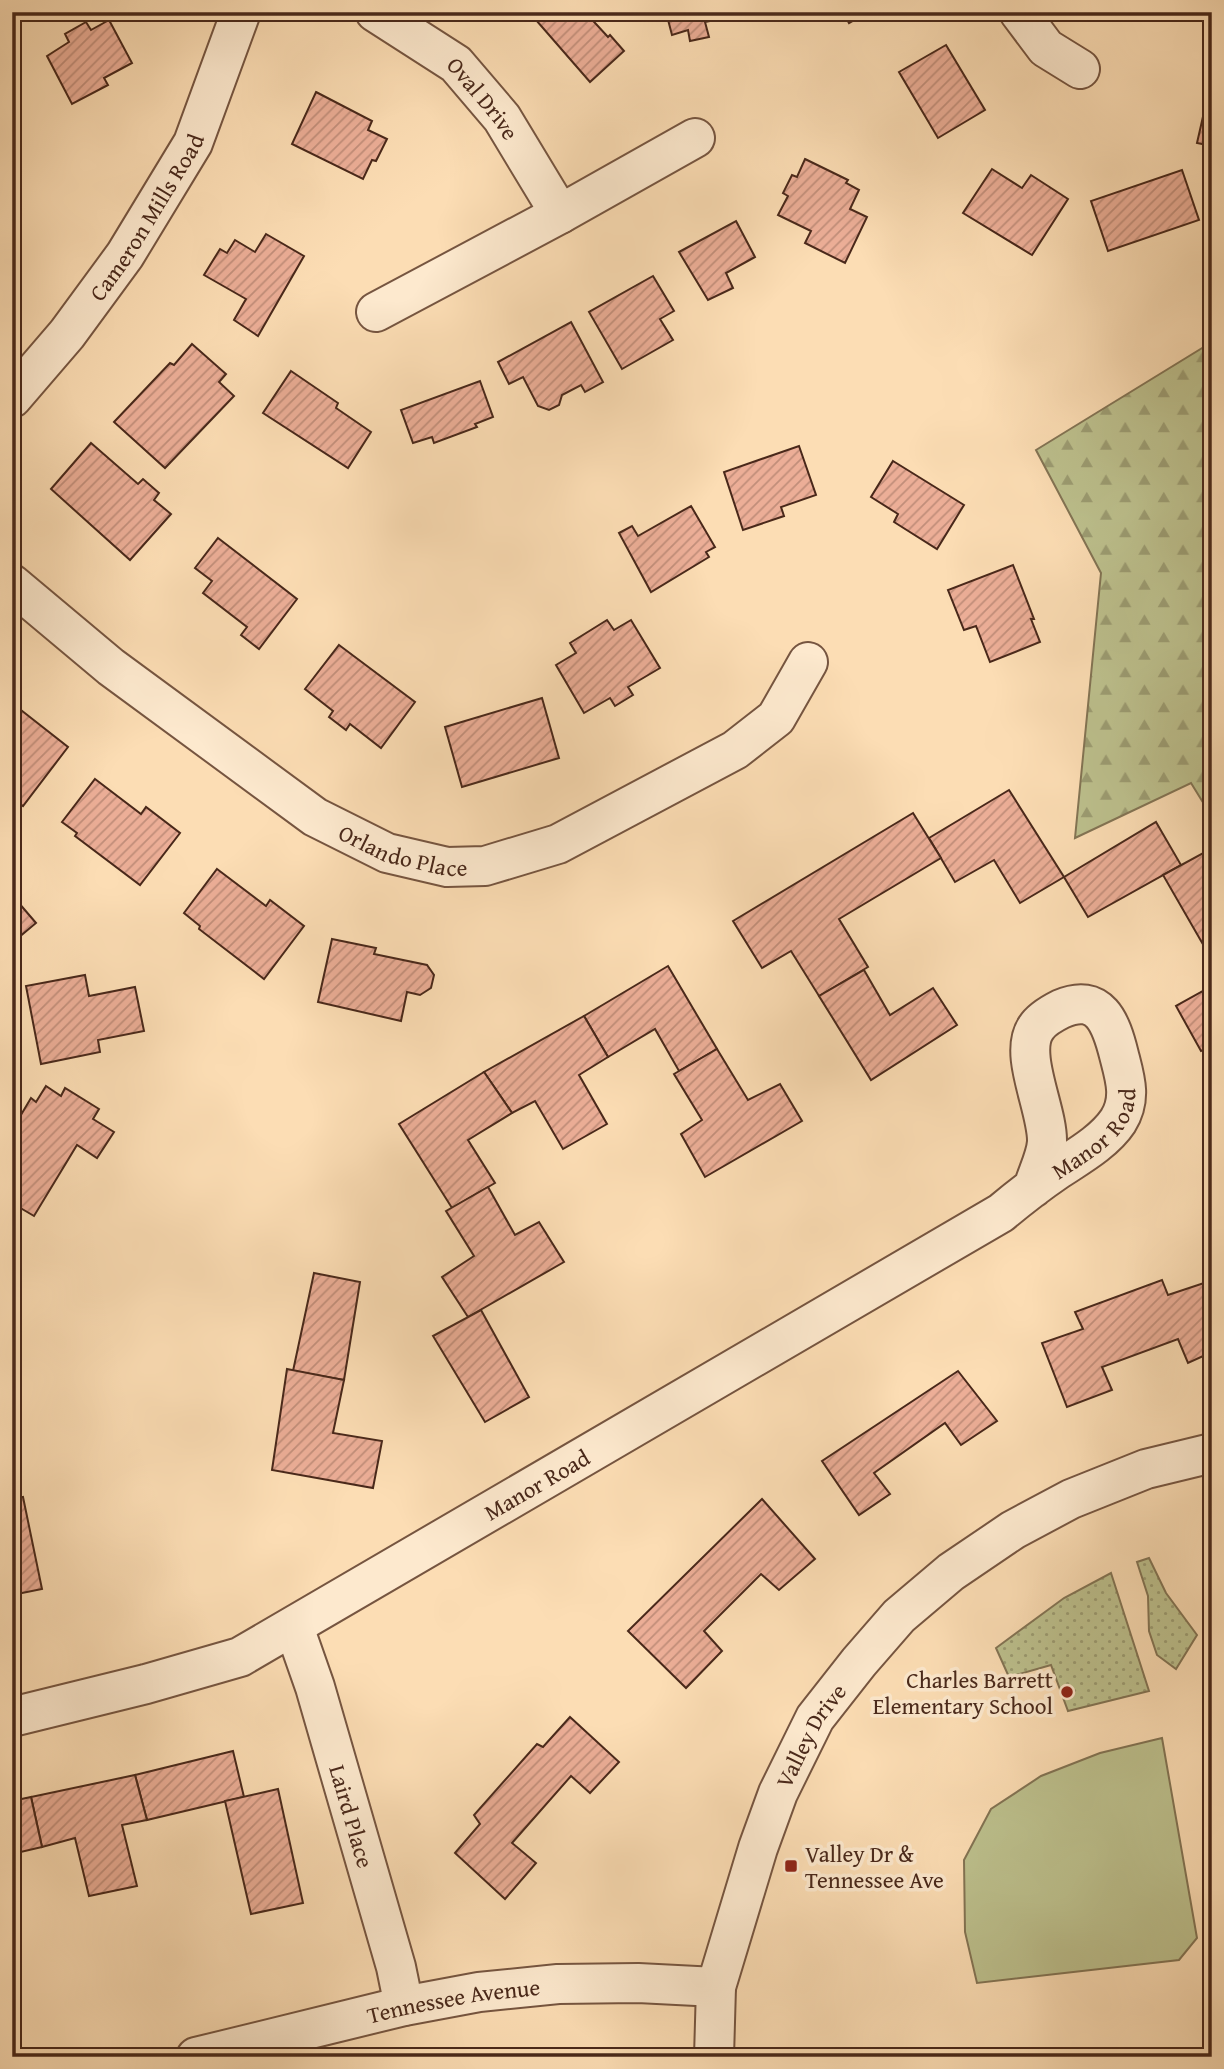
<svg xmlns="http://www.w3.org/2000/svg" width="1224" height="2069" font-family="'Gentium Book Plus',serif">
  <defs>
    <pattern id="green-dots" width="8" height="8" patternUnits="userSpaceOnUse" patternTransform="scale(1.75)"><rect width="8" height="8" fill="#bdc18e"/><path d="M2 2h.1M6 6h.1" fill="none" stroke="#9c9d73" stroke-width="1.8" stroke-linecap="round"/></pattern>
    <pattern id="forest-firs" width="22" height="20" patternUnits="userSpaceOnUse" patternTransform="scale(1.75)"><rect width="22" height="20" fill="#bdc18e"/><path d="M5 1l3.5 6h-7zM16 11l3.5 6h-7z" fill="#9c9d73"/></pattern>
    <pattern id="building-hatch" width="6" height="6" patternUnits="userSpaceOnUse" patternTransform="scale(1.75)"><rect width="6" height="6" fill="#ecae97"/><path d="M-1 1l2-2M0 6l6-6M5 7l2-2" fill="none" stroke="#c18e7a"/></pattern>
  </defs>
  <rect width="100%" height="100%" fill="#fcddb4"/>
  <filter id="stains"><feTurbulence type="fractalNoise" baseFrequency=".00286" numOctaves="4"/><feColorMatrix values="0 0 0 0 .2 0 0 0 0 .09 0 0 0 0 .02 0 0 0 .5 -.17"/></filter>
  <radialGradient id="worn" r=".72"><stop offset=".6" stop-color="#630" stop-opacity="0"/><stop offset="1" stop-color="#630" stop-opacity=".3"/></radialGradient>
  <g fill="url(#green-dots)" stroke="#837454" stroke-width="2">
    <path d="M1149 1558 1166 1593 1197 1635 1176 1669 1157 1655 1149 1631 1148 1596 1137 1562Z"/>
    <path d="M1111 1573 1149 1691 1068 1711 1051 1665 1009 1677 996 1648 1064 1598Z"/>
  </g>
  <path fill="url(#forest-firs)" stroke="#837454" stroke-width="2" d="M1212 342V817L1191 783 1075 838 1101 573 1036 450Z"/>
  <path fill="#bdc18e" stroke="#837454" stroke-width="2" d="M1162 1738 1197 1938 1179 1960 977 1983 965 1932 964 1860 991 1809 1041 1776 1100 1753Z"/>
  <g fill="url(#building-hatch)" stroke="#49281a" stroke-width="2">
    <path d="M529 12H576L579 16 585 12 608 37 610 35 624 51 590 82Z"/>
    <path d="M666 12H729L730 17 705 22 709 37 690 41 688 30 672 35Z"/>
    <path d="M843 12H868L849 23Z"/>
    <path d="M109 20 132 63 104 78 108 85 72 104 47 56 69 42 65 34 86 22 91 30Z"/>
    <path d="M946 45 985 110 938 138 899 72Z"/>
    <path d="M1212 77V146L1197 143Z"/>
    <path d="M316 92 372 121 368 130 387 139 376 161 372 160 363 179 292 144Z"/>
    <path d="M805 159 848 180 846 183 859 190 850 209 867 217 845 263 805 243 811 231 778 215 788 196 783 193 792 175 797 177Z"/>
    <path d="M992 169 1022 188 1031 175 1068 199 1032 255 963 213Z"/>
    <path d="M1182 170 1199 220 1108 251 1091 201Z"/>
    <path d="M736 221 755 257 726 273 733 288 708 300 679 252Z"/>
    <path d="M266 234 304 256 258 336 234 320 246 299 204 275 220 249 227 253 235 240 255 252Z"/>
    <path d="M653 276 674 311 660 319 673 340 622 369 589 312Z"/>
    <path d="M571 322 603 382 585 392 581 385 562 395 559 405 549 410 538 406 523 377 509 384 498 362Z"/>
    <path d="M192 344 226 374 219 382 234 396 165 468 114 422 170 363 174 365Z"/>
    <path d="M291 371 338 403 336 408 371 432 348 468 263 413Z"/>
    <path d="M480 381 493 417 475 424 477 427 434 443 432 437 413 443 401 410Z"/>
    <path d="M91 443 138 484 143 479 159 493 154 500 171 514 130 560 51 489Z"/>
    <path d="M799 446 816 495 781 507 784 516 743 530 724 472Z"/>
    <path d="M893 461 964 505 937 549 894 522 898 514 871 497Z"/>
    <path d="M691 506 715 547 706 552 709 557 651 592 619 533 632 526 638 536Z"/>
    <path d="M218 538 297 599 259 649 241 635 247 627 203 593 212 581 195 568Z"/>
    <path d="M1013 565 1034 619H1031L1040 642 990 662 976 626 964 630 948 590Z"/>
    <path d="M607 620 614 630 631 620 660 668 628 687 633 695 615 706 610 698 584 713 556 665 576 653 570 643Z"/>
    <path d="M339 645 415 702 381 748 350 724 346 730 329 717 333 711 305 689Z"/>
    <path d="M542 698 559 758 462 787 445 727Z"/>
    <path d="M12 703 68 747 23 806 12 798Z"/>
    <path d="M95 779 141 814 146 807 180 833 140 885 75 836 77 833 62 822Z"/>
    <path d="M1009 790 1064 877 1020 903 994 860 955 882 929 838Z"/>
    <path d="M913 813 941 858 839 919 868 967 819 996 791 951 762 968 733 921Z"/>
    <path d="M1156 822 1181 865 1088 917 1064 877Z"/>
    <path d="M1205 852 1212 864V960L1163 875Z"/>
    <path d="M217 869 266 906 270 900 304 926 264 979 199 929 200 926 184 913Z"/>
    <path d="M12 895 36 923 12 943Z"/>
    <path d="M332 939 376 948 374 954 427 965 434 975 431 988 420 995 407 992 401 1021 318 1002Z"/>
    <path d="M668 966 717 1049 679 1071 655 1029 608 1057 584 1016Z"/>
    <path d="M864 970 890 1015 933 988 957 1025 871 1080 819 996Z"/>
    <path d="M85 975 89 996 135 987 144 1031 98 1040 100 1052 41 1064 26 986Z"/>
    <path d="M1212 986V1046L1201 1051 1176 1006Z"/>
    <path d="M584 1016 608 1057 579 1075 607 1124 563 1149 535 1101 512 1113 484 1072Z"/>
    <path d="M717 1049 748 1100 780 1084 802 1121 705 1177 681 1134 702 1120 674 1074Z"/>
    <path d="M484 1072 512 1113 468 1140 495 1183 452 1208 399 1124Z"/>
    <path d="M46 1086 61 1096 65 1088 99 1109 93 1119 114 1132 97 1158 77 1145 34 1216 12 1203 14 1187 12 1142 15 1137 12 1135V1130L31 1098 36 1102Z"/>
    <path d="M488 1187 515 1235 539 1222 564 1262 468 1317 442 1277 474 1256 446 1211Z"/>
    <path d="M314 1273 360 1282 344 1380 293 1371Z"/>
    <path d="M1162 1280 1168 1295 1204 1283 1212 1302V1352L1188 1363 1178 1339 1102 1367 1112 1390 1067 1407 1042 1343 1083 1329 1075 1312Z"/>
    <path d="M481 1310 529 1397 485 1422 433 1336Z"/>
    <path d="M287 1369 344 1380 333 1433 382 1441 373 1488 272 1470Z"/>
    <path d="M958 1371 997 1421 961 1445 945 1423 874 1473 890 1494 859 1515 822 1461Z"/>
    <path d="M23 1497 42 1589 12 1595V1499Z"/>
    <path d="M762 1499 815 1559 779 1590 761 1574 704 1631 722 1651 686 1688 628 1631Z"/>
    <path d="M570 1717 619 1762 590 1793 571 1776 512 1843 536 1863 505 1899 455 1853 480 1824 474 1815 537 1744 543 1747Z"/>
    <path d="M233 1751 244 1797 147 1820 135 1775Z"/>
    <path d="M135 1775 147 1820 122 1825 137 1886 89 1896 75 1838 42 1847 31 1797Z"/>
    <path d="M278 1789 303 1903 251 1914 225 1801Z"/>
    <path d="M31 1797 42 1847 12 1854V1801Z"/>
  </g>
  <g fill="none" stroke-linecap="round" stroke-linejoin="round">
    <defs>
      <g id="minor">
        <path id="s1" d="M375 12 456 64 502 118 560 214"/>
        <path d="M1019 12 1046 48 1080 69"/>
        <path d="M376 312 560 214 695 138"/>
        <path id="s2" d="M12 398 67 334 125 255 193 143 241 12"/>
        <path id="s3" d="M12 584 111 667 315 817 387 853 447 867 485 866 558 844 735 750 776 718 808 662"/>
        <path id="s4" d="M294 1627 315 1687 396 1967 404 2006"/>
        <path id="s5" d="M12 1717 146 1684 240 1657 1001 1213C1019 1198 1037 1184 1056 1171 1077 1157 1104 1142 1118 1121 1132 1099 1125 1078 1119 1055 1111 1023 1100 992 1061 1009 1053 1013 1041 1020 1036 1028 1018 1054 1048 1110 1047 1142 1046 1157 1037 1174 1033 1188"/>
        <path id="s6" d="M196 2057 404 2006 479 1992 558 1984 638 1983 716 1987"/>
        <path id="s7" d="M714 2057 716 1987 758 1848 778 1793 815 1718 859 1662 899 1616 951 1572 1013 1530 1071 1499 1146 1469 1212 1453"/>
      </g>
    </defs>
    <use href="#minor" stroke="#765540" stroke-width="42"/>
    <use href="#minor" stroke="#fde9ce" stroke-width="38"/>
  </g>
  <g fill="#8f2418" stroke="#fde9ce" stroke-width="2.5">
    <circle cx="1067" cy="1692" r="7"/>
    <rect x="784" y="1859" width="14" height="14" rx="3.5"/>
  </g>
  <g text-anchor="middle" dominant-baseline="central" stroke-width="7" stroke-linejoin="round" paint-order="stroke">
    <g font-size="23" fill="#49281a" stroke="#fde9ce">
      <text stroke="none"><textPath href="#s1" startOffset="140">Oval Drive</textPath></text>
      <text stroke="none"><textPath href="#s2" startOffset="226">Cameron Mills Road</textPath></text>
      <text stroke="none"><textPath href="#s3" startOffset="478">Orlando Place</textPath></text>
      <text stroke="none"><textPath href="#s5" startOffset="1242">Manor Road</textPath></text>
      <text stroke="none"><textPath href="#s5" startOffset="579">Manor Road</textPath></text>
      <text stroke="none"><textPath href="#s7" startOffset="340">Valley Drive</textPath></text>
      <text stroke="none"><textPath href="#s4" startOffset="198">Laird Place</textPath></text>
      <text stroke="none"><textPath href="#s6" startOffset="264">Tennessee Avenue</textPath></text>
    </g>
    <g font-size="23" fill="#49281a" stroke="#fde9ce" text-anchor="end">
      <text x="1053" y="1679">Charles Barrett<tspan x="1053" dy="26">Elementary School</tspan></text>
      <text x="805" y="1853" text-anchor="start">Valley Dr &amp;<tspan x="805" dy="26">Tennessee Ave</tspan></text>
    </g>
  </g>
  <rect width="1224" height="2069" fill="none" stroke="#fcddb4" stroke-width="42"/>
  <rect x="14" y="14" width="1196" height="2041" fill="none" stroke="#49281a" stroke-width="3.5"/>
  <rect x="21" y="21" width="1182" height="2027" fill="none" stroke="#49281a" stroke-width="2"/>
  <rect width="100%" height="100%" filter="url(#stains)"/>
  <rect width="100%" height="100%" fill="url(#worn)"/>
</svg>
